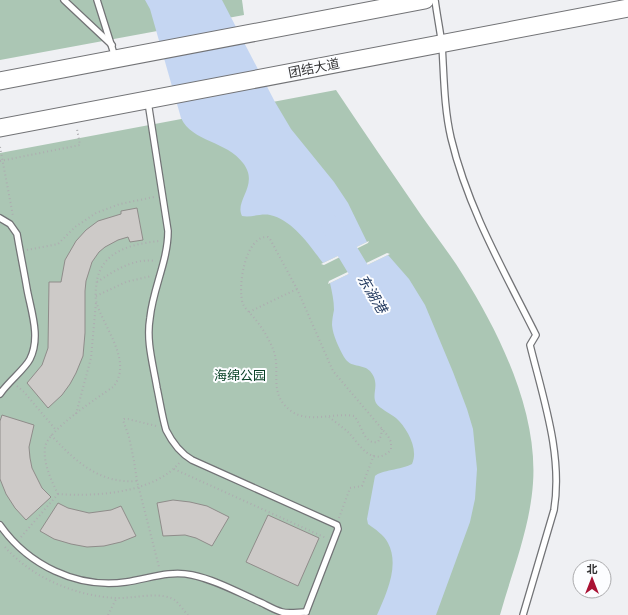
<svg xmlns="http://www.w3.org/2000/svg" width="628" height="615" font-family="Karla,'Noto Sans SC',sans-serif">
  <rect width="100%" height="100%" fill="#eff0f3"/>
  <g fill="#abc6b4">
    <path d="M0 0H242L244 15 0 60Z"/>
    <path d="M336 90C364 132 393 174 421 215 435 235 450 254 463 275 500 334 538 412 533 483 530 528 512 572 500 615H0V153Z"/>
  </g>
  <g fill="#c5d6f2">
    <path d="M145 0H222L275 102 291 129 334 182 348 203 367 242 323 263C310 246 293 220 270 215 261 213 251 218 242 216 234 200 260 185 243 163 227 141 192 142 181 118L150 9Z"/>
    <path d="M388 255 409 279 425 305 453 372 467 409 473 429 477 469 475 499 470 522 436 615H377C386 594 400 566 388 543 384 535 375 529 368 524L367 519 375 476C381 470 401 470 412 464 419 449 407 428 396 418 390 413 380 409 376 403 371 393 381 384 370 371 362 363 351 369 344 357 339 348 333 336 332 325 332 320 333 315 334 310 334 301 332 292 330 283Z"/>
  </g>
  <g fill="#eff0f3">
    <path d="M369 241 368 243 324 265 321 264Z"/>
    <path d="M387 253 390 254 328 284 329 281Z"/>
  </g>
  <g fill="none" stroke-linecap="round" stroke-linejoin="round">
    <path stroke="#c5d6f2" stroke-width="21" d="M332 226 373 294"/>
  </g>
  <g fill="#cdcac8" stroke="#8f8c8a">
    <path d="M137 208 143 240 130 242 128 237 118 240 105 247 99 252 92 262 86 281 85 291V333L83 356 76 373 70 384 62 395 48 408 27 383 42 365 48 348 49 282H61L65 260 76 241 86 230 98 221 121 214V211Z"/>
    <path d="M2 415 34 425 29 447 30 458 32 468 42 488 51 497 26 520 15 508 6 494 0 479V421Z"/>
    <path d="M173 500 190 502 207 506 229 517 212 546 196 538 185 535 163 536 157 503Z"/>
    <path d="M58 503 68 508 89 513 111 510 121 506 136 536 121 542 104 546 87 547 71 544 54 539 40 531Z"/>
    <path d="M268 515 319 538 298 586 246 562Z"/>
  </g>
  <g fill="none" stroke-linecap="round" stroke-linejoin="round">
    <defs>
      <g id="lane">
        <path d="M64 0 112 45"/>
        <path d="M97 0 115 57"/>
        <path d="M435 0C437 15 440 30 442 45 444 76 444 108 451 138 468 209 504 271 536 335L530 345C543 398 563 455 554 510L523 615"/>
        <path d="M148 102 168 231C168 261 153 288 150 318 146 341 153 364 157 388 160 402 162 416 166 430 172 442 180 453 192 460L337 525 338 529 306 612"/>
        <path d="M0 218 10 224 17 234C20 252 24 271 27 289 31 311 41 337 30 359 25 369 8 382 0 394"/>
        <path d="M0 525C28 565 77 589 126 582 148 579 169 570 192 575 216 580 239 593 262 603 268 606 275 610 282 612 289 614 298 612 306 612"/>
      </g>
      <g id="primary">
        <path d="M0 81 425 0"/>
        <path d="M0 128 628 8"/>
      </g>
    </defs>
    <use href="#lane" stroke="#727376" stroke-width="8"/>
    <use href="#primary" stroke="#727376" stroke-width="19"/>
    <g stroke="#adadb0" stroke-width="2" stroke-dasharray="1 3" stroke-linecap="butt">
      <path d="M0 147 13 216"/>
      <path d="M0 161 80 145 77 129"/>
      <path d="M27 250 58 244 75 227 96 213 120 204 154 197"/>
      <path d="M97 282C116 270 133 258 156 261"/>
      <path d="M96 296 126 282 151 276"/>
      <path d="M249 312 297 289"/>
      <path d="M17 386 24 392 56 430"/>
      <path d="M76 414 91 358 96 302"/>
      <path d="M329 417C335 422 343 427 349 433 360 445 372 468 391 450V442L388 436 333 371 297 289 270 239 268 237C245 235 237 288 243 304 246 310 252 315 256 320 263 329 269 339 273 349 282 371 267 393 291 411 309 424 334 412 354 416 362 424 363 445 378 442L381 436 382 429"/>
      <path d="M156 426 128 419H124L123 420 129 437 134 461 137 481 159 567"/>
      <path d="M51 435C75 461 99 484 137 481"/>
      <path d="M174 469 326 538"/>
      <path d="M58 494C51 480 43 463 45 447 48 430 97 398 113 387 134 362 103 327 96 301 95 294 96 287 97 280 103 250 133 244 159 241"/>
      <path d="M58 494C95 497 155 493 180 462"/>
      <path d="M339 518 350 488 362 486 374 455"/>
      <path d="M21 537 58 494"/>
      <path d="M5 547C32 578 76 596 116 598 133 599 162 590 176 601 180 605 184 611 188 615"/>
      <path d="M108 615 116 599"/>
    </g>
    <use href="#lane" stroke="#fff" stroke-width="5.5"/>
    <use href="#primary" stroke="#fff" stroke-width="17"/>
  </g>
  <g text-anchor="middle" dominant-baseline="central" stroke-width="4" stroke-linejoin="round" paint-order="stroke">
    <g font-size="13" fill="#333334" stroke="#fcfdff">
      <text transform="translate(314 68) rotate(-11)">团结大道</text>
    </g>
    <g font-size="13" fill="#074025" stroke="#fcfdff">
      <text x="240" y="375">海绵公园</text>
    </g>
    <g font-size="14" font-style="italic" fill="#243b61" stroke="#fcfdff">
      <text transform="translate(372 294) rotate(59)">东湖港</text>
    </g>
  </g>
  <g transform="translate(592 579)"><circle r="19" fill="#fcfdff" stroke="#acacae"/>
  <path d="M0-3L7 15L0 10L-7 15Z" fill="#a91133"/>
  <text y="-6" font-size="11" font-weight="bold" text-anchor="middle" fill="#333334">北</text>
  </g>
</svg>
